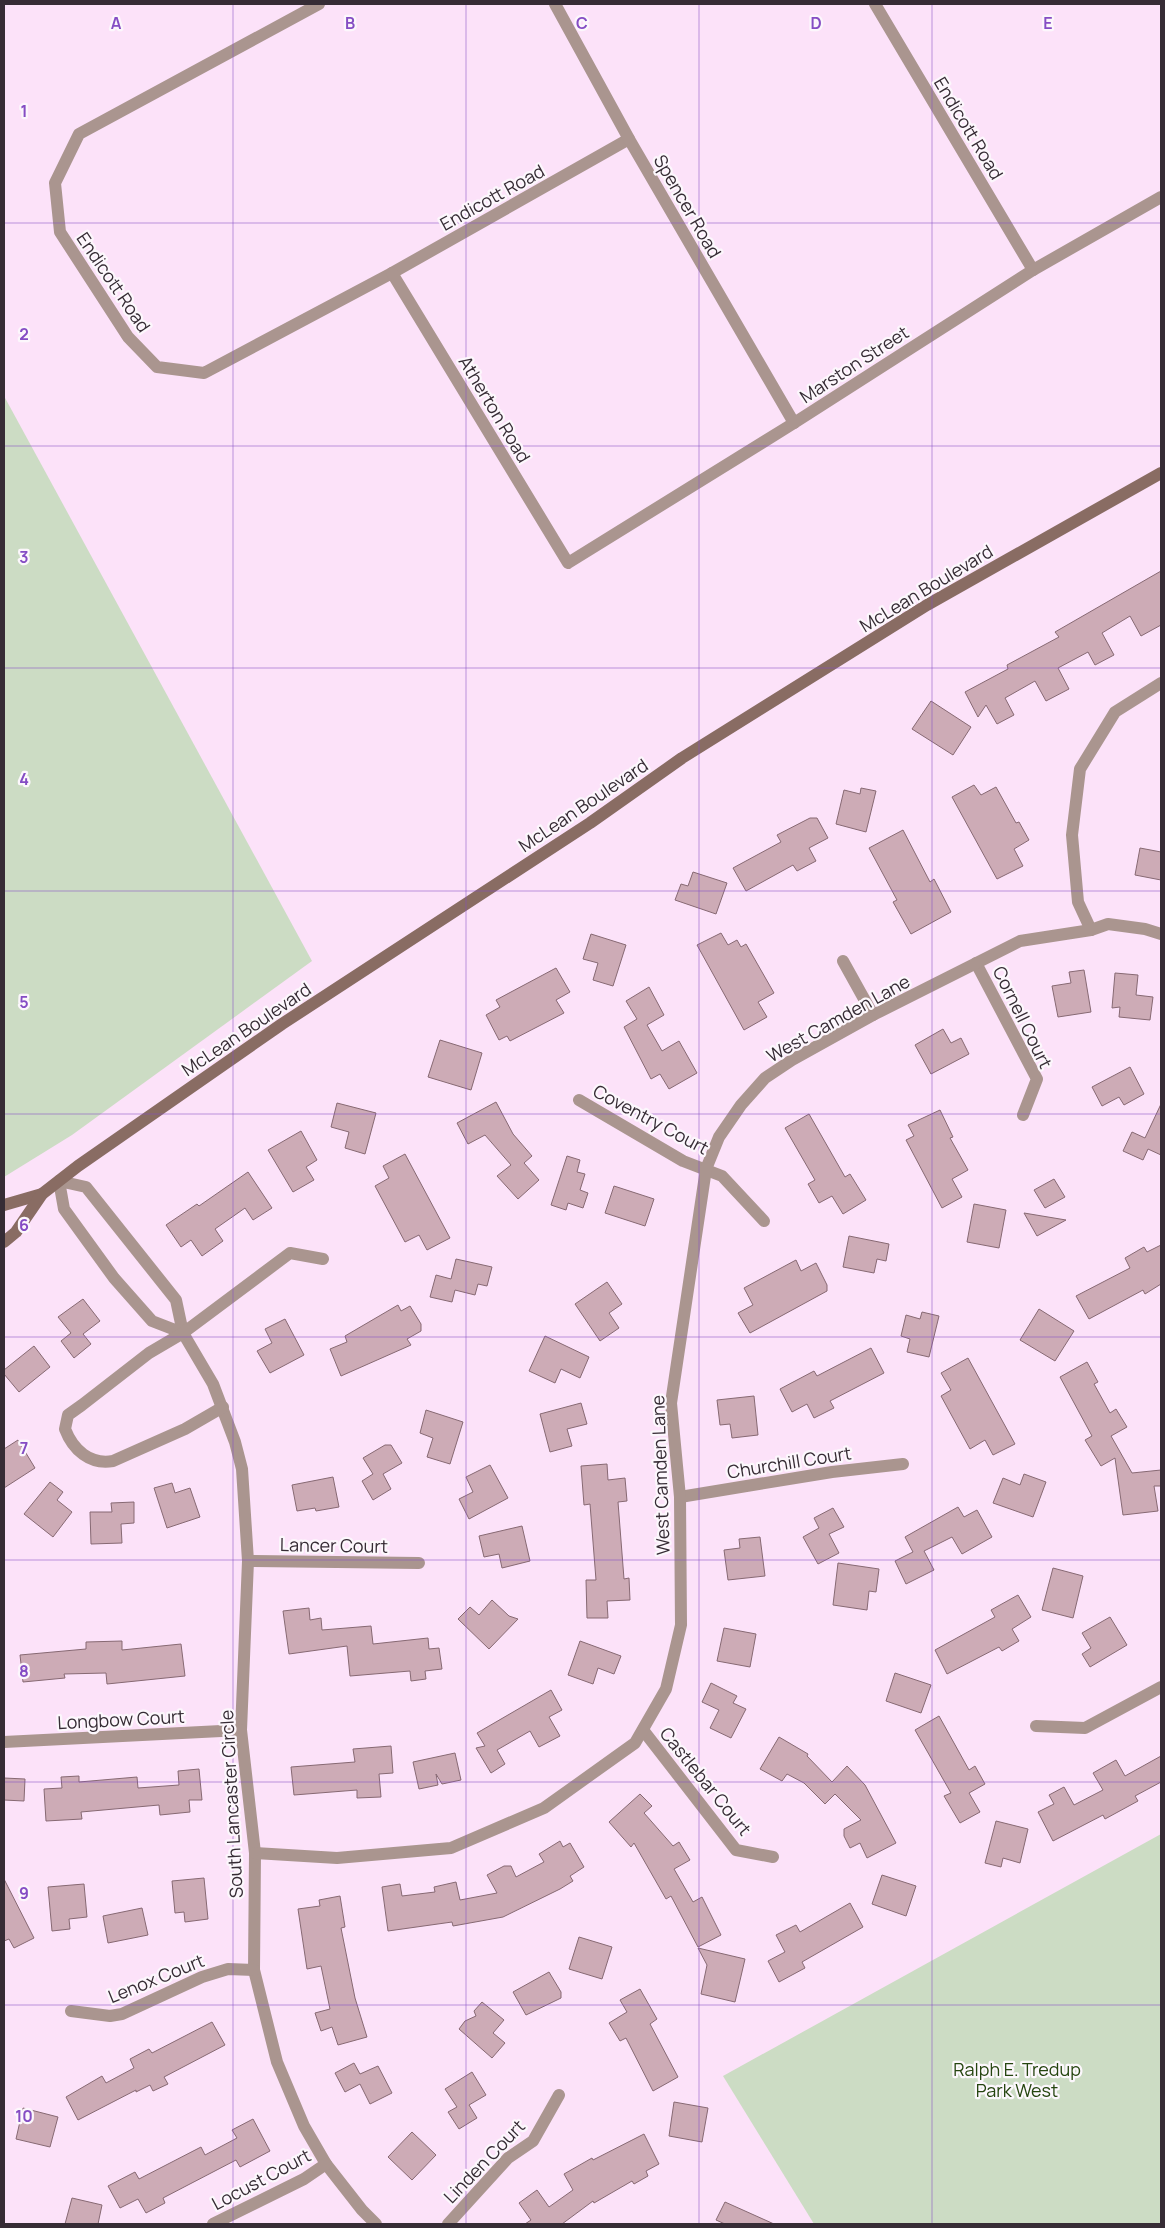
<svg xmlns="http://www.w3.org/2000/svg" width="1165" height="2228" font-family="Manrope,sans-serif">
  <rect width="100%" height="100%" fill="#fce2f9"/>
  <g fill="#ccdcc4">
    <path d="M4 396 312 961 72 1135 4 1177Z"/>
    <path d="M1161 1834V2224H814L723 2076Z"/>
  </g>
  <g fill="#cdabb6" stroke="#876973">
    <path d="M1161 571V625L1141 636 1130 616 1102 633 1114 655 1095 665 1088 652 1058 668 1069 689 1046 701 1035 681 1005 698 1014 715 997 724 986 705 978 717 965 692 1008 669 1007 665 1059 637 1055 632Z"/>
    <path d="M931 701 971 727 953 755 912 729Z"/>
    <path d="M974 785 981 795 996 787 1016 823 1019 822 1029 840 1014 849 1023 866 997 879 952 797Z"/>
    <path d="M861 788 876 791 866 832 836 824 844 790 860 794Z"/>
    <path d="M810 818H817L828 838 809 848 816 861 797 871 793 865 746 891 733 868 781 842 777 835Z"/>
    <path d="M903 830 930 882 934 879 951 912 911 934 893 902 897 900 869 848Z"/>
    <path d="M1140 848 1161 852V880L1135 875Z"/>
    <path d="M693 872 727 883 716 914 675 900 681 884 688 886Z"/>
    <path d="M721 933 728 945 737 940 741 947 746 944 774 993 758 1002 767 1017 744 1030 697 945Z"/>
    <path d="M591 934 626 945 613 986 593 980 598 963 583 959Z"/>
    <path d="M556 968 570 992 556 1000 564 1013 510 1041 507 1036 499 1040 486 1015 500 1007 496 1000Z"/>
    <path d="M1084 970 1091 1012 1058 1017 1052 986 1071 983 1069 972Z"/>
    <path d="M1115 973 1138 975 1136 995 1153 997 1150 1020 1119 1017 1120 1007 1112 1008Z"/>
    <path d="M649 987 664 1015 647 1025 662 1051 679 1041 697 1073 669 1089 660 1074 651 1079 624 1027 637 1019 626 1001Z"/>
    <path d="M943 1029 951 1043 961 1038 969 1054 931 1074 915 1045Z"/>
    <path d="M440 1040 482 1053 471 1090 428 1077Z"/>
    <path d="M1130 1067 1144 1094 1124 1105 1119 1097 1102 1106 1092 1087Z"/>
    <path d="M496 1102 513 1134 532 1156 524 1163 539 1180 518 1199 497 1176 511 1165 485 1135 468 1144 457 1123Z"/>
    <path d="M337 1103 376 1113 365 1154 345 1148 349 1132 331 1127Z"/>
    <path d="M1161 1104V1155L1148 1149 1143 1160 1123 1151 1132 1132 1145 1138Z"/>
    <path d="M940 1110 953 1137 950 1138 968 1170 952 1179 962 1197 942 1208 906 1140 914 1136 908 1125Z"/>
    <path d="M809 1114 845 1177 850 1174 866 1200 843 1214 832 1196 819 1203 808 1184 815 1180 785 1128Z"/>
    <path d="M301 1131 317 1160 306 1167 314 1180 293 1192 268 1150Z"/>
    <path d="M405 1154 450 1238 427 1250 419 1235 405 1242 375 1186 389 1178 383 1166Z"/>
    <path d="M567 1156 580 1160 577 1172 585 1174 580 1190 588 1193 583 1208 568 1203 566 1210 551 1205Z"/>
    <path d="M248 1172 272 1208 253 1220 245 1208 215 1229 223 1241 202 1256 191 1240 181 1247 166 1225 197 1204 199 1206Z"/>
    <path d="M1054 1179 1065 1197 1045 1208 1034 1190Z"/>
    <path d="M614 1186 654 1199 645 1226 605 1213Z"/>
    <path d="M974 1204 1006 1210 999 1248 967 1242Z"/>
    <path d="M1024 1213 1066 1220 1037 1236Z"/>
    <path d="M849 1236 889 1244 886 1261 877 1259 874 1273 843 1267Z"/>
    <path d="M1161 1245V1284L1145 1294 1143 1290 1089 1319 1076 1296 1130 1268 1125 1258 1144 1247 1147 1252Z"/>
    <path d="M456 1259 492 1267 487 1286 478 1284 475 1295 455 1290 452 1302 430 1297 436 1275 451 1279Z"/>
    <path d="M796 1260 801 1271 816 1263 827 1285V1291L750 1333 738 1313 753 1305 744 1288Z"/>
    <path d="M607 1282 622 1304 609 1313 619 1328 600 1341 575 1304Z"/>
    <path d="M83 1299 100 1321 83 1334 91 1344 74 1358 61 1341 71 1333 58 1317Z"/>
    <path d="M398 1305 401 1311 410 1306 421 1324V1331L407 1339 411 1345 341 1376 330 1349 347 1342 345 1336Z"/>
    <path d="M1039 1309 1074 1331 1055 1361 1020 1340Z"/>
    <path d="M922 1312 939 1316 929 1357 907 1352 910 1339 901 1336 906 1315 920 1319Z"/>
    <path d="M285 1319 304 1355 270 1373 257 1351 272 1343 265 1329Z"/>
    <path d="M545 1336 589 1357 580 1378 561 1369 555 1383 529 1371Z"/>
    <path d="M34 1346 50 1367 19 1392 4 1374V1370Z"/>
    <path d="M871 1348 884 1373 830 1401 834 1408 814 1418 807 1404 792 1412 780 1389 814 1371 817 1376Z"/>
    <path d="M968 1358 1015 1444 993 1455 985 1440 970 1449 941 1396 951 1390 941 1373Z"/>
    <path d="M1087 1362 1098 1382 1094 1384 1110 1413 1116 1409 1127 1427 1111 1436 1132 1473 1161 1470V1486H1154L1158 1511 1123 1515 1115 1458 1101 1466 1085 1440 1092 1436 1060 1377Z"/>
    <path d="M754 1396 758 1435 732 1438 730 1424 720 1425 717 1400Z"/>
    <path d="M581 1403 587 1424 567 1429 572 1446 550 1452 540 1414Z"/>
    <path d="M426 1410 463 1422 450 1464 427 1457 433 1438 420 1433Z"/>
    <path d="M18 1440 35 1468 4 1488V1449Z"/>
    <path d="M385 1445H391L402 1463 383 1474 391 1489 373 1500 362 1481 373 1474 363 1458Z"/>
    <path d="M607 1464 608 1480 625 1478 627 1501 618 1502 624 1579 629 1578 630 1600 607 1601 608 1618H587L586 1580H596L590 1504 584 1505 581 1466Z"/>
    <path d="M490 1465 508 1498 469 1519 459 1499 473 1492 466 1477Z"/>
    <path d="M1024 1474 1046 1482 1033 1517 993 1503 1003 1478 1020 1485Z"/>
    <path d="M333 1477 339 1507 316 1511 315 1508 297 1511 292 1485Z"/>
    <path d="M50 1482 63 1492 57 1500 72 1512 53 1537 24 1514Z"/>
    <path d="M172 1483 175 1493 190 1488 200 1517 167 1528 154 1488Z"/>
    <path d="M134 1502V1523L121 1524 122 1543 91 1544 90 1512H112L111 1503Z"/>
    <path d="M958 1507 964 1517 977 1510 992 1537 962 1554 952 1537 924 1551 934 1570 906 1584 895 1561 913 1552 905 1537Z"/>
    <path d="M833 1508 844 1527 829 1534 839 1553 818 1564 803 1537 819 1528 814 1518Z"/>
    <path d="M522 1526 530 1561 502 1568 499 1554 484 1557 479 1536Z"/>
    <path d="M760 1537 765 1576 728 1580 724 1550 740 1548 739 1539Z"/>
    <path d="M838 1563 879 1569 876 1592 869 1591 867 1610 833 1605Z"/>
    <path d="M1053 1568 1083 1576 1073 1618 1042 1610Z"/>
    <path d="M1018 1595 1031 1617 1012 1629 1019 1641 1002 1651 999 1647 947 1674 935 1650 995 1617 991 1610Z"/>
    <path d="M492 1600 509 1616 518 1619 489 1649 458 1619 470 1607 479 1615Z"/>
    <path d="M309 1608 310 1620 321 1618 322 1630 371 1626 373 1644 428 1638 429 1649 439 1648 442 1669 425 1671 426 1679 411 1681 410 1671 350 1676 347 1646 289 1654 283 1611Z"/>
    <path d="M1110 1617 1127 1645 1090 1667 1082 1654 1091 1648 1082 1633Z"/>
    <path d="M724 1628 756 1634 750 1667 717 1661Z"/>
    <path d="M122 1641V1650L181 1644 185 1676 107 1684 106 1673 64 1674 65 1678 23 1682 20 1655 86 1649V1642Z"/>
    <path d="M580 1641 621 1656 614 1674 598 1668 593 1684 568 1675Z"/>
    <path d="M895 1673 931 1685 921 1713 886 1701Z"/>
    <path d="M711 1683 737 1696 733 1703 746 1709 731 1738 710 1728 719 1710 702 1702Z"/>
    <path d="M551 1690 562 1710 549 1717 560 1736 539 1747 530 1731 497 1750 505 1764 491 1773 476 1748 485 1746 477 1733Z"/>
    <path d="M939 1716 969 1770 975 1766 985 1784 969 1793 980 1812 960 1823 944 1796 951 1793 915 1730Z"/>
    <path d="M779 1737 808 1754 807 1756 832 1782 847 1766 865 1785 896 1843 867 1858 860 1843 850 1848 844 1836V1829L861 1820 835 1794 825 1804 804 1783 787 1774 782 1781 760 1769Z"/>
    <path d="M391 1746 393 1773 379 1774 381 1797 357 1798V1790L294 1795 291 1767 355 1762 353 1749Z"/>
    <path d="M455 1753 461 1780 442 1784 436 1774 438 1785 419 1789 413 1762Z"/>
    <path d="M1161 1756V1782L1135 1796 1138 1801 1105 1819 1103 1815 1053 1841 1038 1812 1054 1804 1049 1795 1064 1787 1074 1805 1103 1790 1093 1773 1116 1760 1125 1776Z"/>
    <path d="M199 1769 202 1800H189L190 1812 160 1815 159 1805 81 1812 82 1819 46 1821 44 1789 62 1788 61 1777 79 1776V1782L137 1777 138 1788 179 1785 178 1771Z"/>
    <path d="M4 1778 25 1779 24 1801 4 1800Z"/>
    <path d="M640 1794 652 1806 644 1813 673 1846 679 1842 690 1860 674 1869 693 1902 702 1897 721 1935 698 1947 671 1896 666 1899 634 1843 631 1847 609 1822Z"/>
    <path d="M996 1821 1028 1829 1020 1863 1003 1858 1001 1867 985 1863Z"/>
    <path d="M560 1841 563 1847 570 1843 584 1867 570 1876 573 1881 560 1889 503 1917 453 1926 452 1922 388 1931 382 1887 400 1884 402 1896 435 1892 434 1887 456 1882 460 1900 497 1893 487 1875 504 1866H511L516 1877 544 1862 539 1854Z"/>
    <path d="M882 1875 916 1886 906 1916 872 1904Z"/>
    <path d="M204 1878 208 1919 185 1922 184 1912 175 1913 172 1881Z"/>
    <path d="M4 1879 34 1938 14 1948 9 1939 4 1941Z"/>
    <path d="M84 1884 87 1917 69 1919 70 1929 52 1931 48 1887Z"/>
    <path d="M340 1896 345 1927 341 1928 355 1998 367 2037 338 2045 332 2027 321 2031 315 2013 330 2009 321 1966 307 1969 298 1909 320 1906 319 1900Z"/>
    <path d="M850 1903 863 1927 802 1962 805 1968 779 1982 768 1961 785 1952 776 1935 796 1925 800 1932Z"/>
    <path d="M142 1908 148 1935 108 1943 103 1916Z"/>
    <path d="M579 1937 612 1947 602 1979 569 1969Z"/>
    <path d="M698 1948 745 1959 735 2002 701 1994 707 1965Z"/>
    <path d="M549 1972 561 1992V1998L526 2015 513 1992Z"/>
    <path d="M640 1989 657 2019 650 2024 678 2077 653 2091 626 2038 620 2041 609 2023 627 2012 620 2000Z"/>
    <path d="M482 2002 504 2020 493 2033 505 2043 492 2058 459 2029 465 2021 476 2016 474 2011Z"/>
    <path d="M212 2022 225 2045 164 2077 168 2084 153 2091 150 2085 136 2092V2090L78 2120 66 2097 102 2076 106 2083 134 2068 130 2059 149 2049 152 2053Z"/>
    <path d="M354 2063 360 2074 378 2066 392 2093 370 2104 360 2084 345 2092 335 2073Z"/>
    <path d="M472 2072 486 2095 469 2105 477 2118 459 2129 448 2112 457 2107 445 2089Z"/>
    <path d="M674 2102 708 2108 702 2142 669 2136Z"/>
    <path d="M23 2108 58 2117 50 2147 16 2139Z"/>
    <path d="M253 2119 270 2151 240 2167 236 2160 163 2198 165 2203 146 2213 138 2199 120 2208 108 2186 135 2172 139 2179 201 2147 205 2155 237 2138 232 2130Z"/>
    <path d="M412 2132 436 2155 412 2180 388 2157Z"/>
    <path d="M644 2134 659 2164 646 2171 648 2176 634 2184 632 2181 594 2203 593 2201 562 2224H525L531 2220 519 2203 537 2190 549 2207 573 2190 564 2174 592 2158 593 2160Z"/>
    <path d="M72 2198 102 2205 98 2224H65Z"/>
    <path d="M725 2202 774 2224H725L716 2220Z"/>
  </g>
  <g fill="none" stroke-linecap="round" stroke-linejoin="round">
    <g stroke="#aa958f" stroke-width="12">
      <path d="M319 4 79 134 55 183 60 232 128 337 157 367 204 373 392 273 629 139"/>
      <path d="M555 4 629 139 794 423"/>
      <path d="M875 4 1033 270"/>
      <path d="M392 273 568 563 794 423 1033 270 1161 197"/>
      <path d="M1091 930 1078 902 1072 835 1080 769 1115 712 1161 683"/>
      <path d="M843 961 873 1015"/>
      <path d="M976 963 1037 1079 1023 1115"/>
      <path d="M579 1100 683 1161 722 1176 764 1221"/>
      <path d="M183 1333 152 1321 114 1278 64 1209 59 1181 86 1187 176 1300 183 1333 213 1384 235 1442 242 1469 248 1561 241 1730 255 1853 254 1970 277 2062 304 2126 326 2164 362 2210 376 2224"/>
      <path d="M223 1407 185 1429 113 1461C90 1465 73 1450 65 1429L68 1415 82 1405 149 1353 183 1333 290 1253 323 1259"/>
      <path d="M680 1497 832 1472 903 1464"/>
      <path d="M248 1561 419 1563"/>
      <path d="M1036 1726 1085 1728 1161 1687"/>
      <path d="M643 1730 736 1850 773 1857"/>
      <path d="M4 1742 241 1730"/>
      <path d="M255 1853 337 1858 451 1848 544 1808 635 1743 666 1689 681 1625 680 1497 671 1403 706 1169 719 1137 741 1105 765 1078 792 1060 873 1015 1020 941 1091 930 1108 924 1145 929 1161 934"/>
      <path d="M71 2011 110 2016 122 2014 202 1977 228 1969 254 1970"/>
      <path d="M213 2224 304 2179 326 2164"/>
      <path d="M448 2224 508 2158 533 2141 559 2095"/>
    </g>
    <g stroke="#896c63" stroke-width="12">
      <path d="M4 1205 42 1194"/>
      <path d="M4 1242 16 1232 42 1194 78 1166 282 1024 590 823 682 758 927 605 1161 473"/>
    </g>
  </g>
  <path fill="none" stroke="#854dc4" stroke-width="1" stroke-opacity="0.55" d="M233 4V2224M466 4V2224M699 4V2224M932 4V2224M4 223H1161M4 446H1161M4 668H1161M4 891H1161M4 1114H1161M4 1337H1161M4 1560H1161M4 1782H1161M4 2005H1161"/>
  <g text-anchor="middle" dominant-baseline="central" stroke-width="4.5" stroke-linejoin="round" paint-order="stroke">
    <g font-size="18" fill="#362c35" stroke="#fcf7fc">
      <text transform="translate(969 128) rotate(59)">Endicott Road</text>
      <text transform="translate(492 197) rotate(-29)">Endicott Road</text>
      <text transform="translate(688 206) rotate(60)">Spencer Road</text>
      <text transform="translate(114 282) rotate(56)">Endicott Road</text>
      <text transform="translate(854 364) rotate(-33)">Marston Street</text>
      <text transform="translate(495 409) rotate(59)">Atherton Road</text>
      <text transform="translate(926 588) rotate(-31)">McLean Boulevard</text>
      <text transform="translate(583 805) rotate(-34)">McLean Boulevard</text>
      <text transform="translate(1023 1017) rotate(64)">Cornell Court</text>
      <text transform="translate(838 1018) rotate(-29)">West Camden Lane</text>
      <text transform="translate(246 1029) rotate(-34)">McLean Boulevard</text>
      <text transform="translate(651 1119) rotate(28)">Coventry Court</text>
      <text transform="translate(789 1462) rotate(-9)">Churchill Court</text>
      <text transform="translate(660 1475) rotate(-92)">West Camden Lane</text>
      <text transform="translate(334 1545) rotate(1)">Lancer Court</text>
      <text transform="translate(121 1719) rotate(-3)">Longbow Court</text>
      <text transform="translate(706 1781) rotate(51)">Castlebar Court</text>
      <text transform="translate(231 1804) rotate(-93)">South Lancaster Circle</text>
      <text transform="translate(156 1978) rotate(-22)">Lenox Court</text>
      <text transform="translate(484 2161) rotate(-46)">Linden Court</text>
      <text transform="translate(261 2179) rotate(-28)">Locust Court</text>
    </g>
    <g font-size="18" fill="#25450f" stroke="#fcf7fc">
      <text x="1017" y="2069">Ralph E. Tredup<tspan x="1017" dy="21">Park West</tspan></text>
    </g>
  </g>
  <g font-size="16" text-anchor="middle" font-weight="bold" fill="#854dc4" stroke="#fcf7fc" stroke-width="4.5" stroke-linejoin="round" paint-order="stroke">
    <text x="116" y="29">A</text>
    <text x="350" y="29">B</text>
    <text x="582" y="29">C</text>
    <text x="816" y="29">D</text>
    <text x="1048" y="29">E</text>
    <text x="24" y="117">1</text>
    <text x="24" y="340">2</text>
    <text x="24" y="563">3</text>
    <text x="24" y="785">4</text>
    <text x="24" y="1008">5</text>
    <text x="24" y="1231">6</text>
    <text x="24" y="1454">7</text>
    <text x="24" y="1677">8</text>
    <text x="24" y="1899">9</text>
    <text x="24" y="2122">10</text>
  </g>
  <rect width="1165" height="2228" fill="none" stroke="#362c35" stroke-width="10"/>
</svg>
